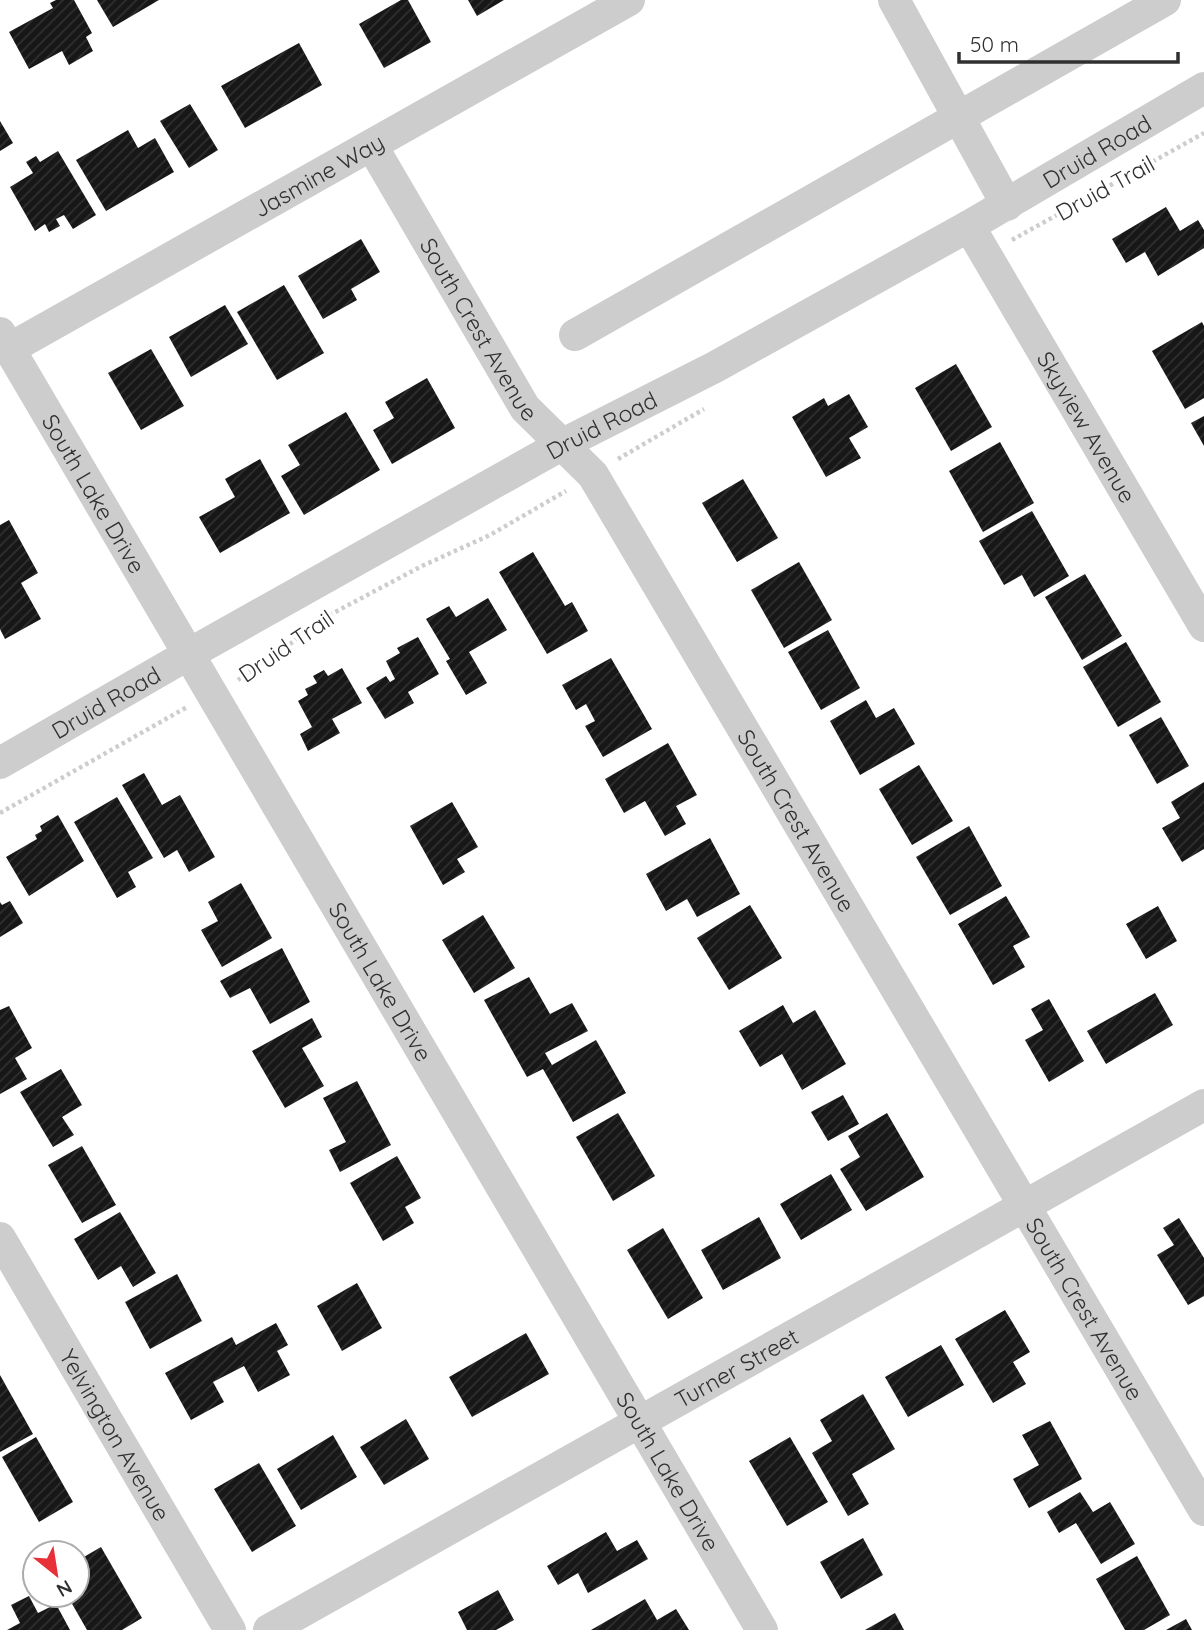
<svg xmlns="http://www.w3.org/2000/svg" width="1204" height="1630" font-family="Quicksand,sans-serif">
  <defs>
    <pattern id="building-hatch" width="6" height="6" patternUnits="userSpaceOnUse" patternTransform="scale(1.75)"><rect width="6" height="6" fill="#171717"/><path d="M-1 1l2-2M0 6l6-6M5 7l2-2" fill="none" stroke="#303030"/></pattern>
  </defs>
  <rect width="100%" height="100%" fill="#fff"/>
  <g fill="url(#building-hatch)">
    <path d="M56 0H74L92 33 86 37 93 51 69 65 62 51 29 69 9 32 53 8 50 3Z"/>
    <path d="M97 0H159L113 27Z"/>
    <path d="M401 0H408L431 42 384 68 359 24Z"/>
    <path d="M468 0H504L477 16Z"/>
    <path d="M299 43 322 85 245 128 221 86Z"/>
    <path d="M190 104 218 150 189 168 160 121Z"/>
    <path d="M0 121 13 143 0 151Z"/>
    <path d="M128 130 138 148 155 138 174 172 106 211 76 160Z"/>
    <path d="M58 151 96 215 73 229 64 215 56 219 60 226 49 232 45 224 35 231 10 187 33 173 26 162 36 156 40 162Z"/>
    <path d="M1166 207 1180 231 1198 220 1204 230V248L1158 276 1145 252 1126 263 1112 239Z"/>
    <path d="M361 239 380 272 351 289 357 300 323 319 298 276Z"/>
    <path d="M284 285 324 353 277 380 237 312Z"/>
    <path d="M225 305 248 344 191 377 169 337Z"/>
    <path d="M1202 322 1204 326V398L1185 409 1152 351Z"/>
    <path d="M151 349 184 406 141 430 108 373Z"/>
    <path d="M956 364 992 427 951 451 915 388Z"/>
    <path d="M427 378 455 428 392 464 373 430 394 418 385 402Z"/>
    <path d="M849 394 868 427 849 438 861 458 826 477 792 417 824 398 828 406Z"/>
    <path d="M346 412 380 470 304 515 281 476 300 465 288 445Z"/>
    <path d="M1204 416V446L1191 423Z"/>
    <path d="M1000 442 1034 503 983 532 949 471Z"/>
    <path d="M260 459 290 513 220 553 199 517 235 497 225 479Z"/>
    <path d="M743 479 778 538 737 562 702 503Z"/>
    <path d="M1032 511 1069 576 1034 597 1022 575 1004 585 979 541Z"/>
    <path d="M9 520 38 573 21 583 41 619 5 639 0 629V525Z"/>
    <path d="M533 552 565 606 572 602 588 631 547 654 499 572Z"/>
    <path d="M799 562 832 620 784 648 751 590Z"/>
    <path d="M1085 574 1122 636 1082 660 1045 597Z"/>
    <path d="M488 598 507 630 469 652 487 683 466 695 446 661 450 659 426 619 449 606 456 617Z"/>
    <path d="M828 630 860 688 821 710 788 652Z"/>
    <path d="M418 637 439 674 408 692 414 703 385 719 366 688 386 676 390 682 395 679 386 661 400 653 397 648Z"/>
    <path d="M1126 642 1161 702 1118 727 1083 667Z"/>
    <path d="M611 658 652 729 603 757 585 726 595 721 586 704 576 710 562 685Z"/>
    <path d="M342 668 362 703 332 719 340 733 308 751 300 734 312 727 298 701 308 695 305 689 317 683 313 676 324 670 328 676Z"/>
    <path d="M866 700 876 718 894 708 915 744 860 775 830 721Z"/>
    <path d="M1161 717 1189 766 1157 784 1129 735Z"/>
    <path d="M668 743 697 795 676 806 686 824 665 836 645 801 624 813 605 779Z"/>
    <path d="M919 765 953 821 912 845 879 789Z"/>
    <path d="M144 773 162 805 180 795 215 857 189 872 177 850 164 858 122 785Z"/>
    <path d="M1204 782V849L1182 862 1162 828 1180 818 1171 802Z"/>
    <path d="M117 797 153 858 128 872 136 887 117 898 74 822Z"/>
    <path d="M452 802 478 847 457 859 465 872 443 885 410 826Z"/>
    <path d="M58 815 84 861 29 896 6 857 37 839 35 835 42 831 40 826Z"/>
    <path d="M969 826 1002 886 950 915 916 857Z"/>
    <path d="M710 838 740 894 697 917 687 899 666 911 646 874Z"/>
    <path d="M241 883 272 938 222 967 201 930 218 921 208 902Z"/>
    <path d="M1006 896 1030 937 1013 946 1025 967 993 985 958 924Z"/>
    <path d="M10 901 23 923 0 937V902L2 905Z"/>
    <path d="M750 905 782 958 729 990 697 938Z"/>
    <path d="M1158 906 1177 941 1146 959 1126 924Z"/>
    <path d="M483 915 515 968 474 993 442 940Z"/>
    <path d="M282 948 310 1002 270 1024 250 988 230 998 220 981Z"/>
    <path d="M529 977 550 1014 572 1003 588 1031 545 1053 552 1065 596 1040 626 1093 573 1122 543 1069 527 1077 484 1000Z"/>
    <path d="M1155 993 1173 1025 1106 1064 1087 1031Z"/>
    <path d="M1049 999 1084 1061 1049 1082 1025 1040 1043 1030 1031 1009Z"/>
    <path d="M783 1005 793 1023 815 1010 846 1064 802 1090 782 1054 760 1067 739 1031Z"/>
    <path d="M9 1006 32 1048 15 1058 27 1079 0 1094V1010Z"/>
    <path d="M312 1018 322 1037 302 1048 324 1086 285 1108 252 1051Z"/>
    <path d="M61 1069 82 1105 62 1117 74 1135 53 1147 20 1092Z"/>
    <path d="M357 1081 391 1145 340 1172 329 1150 346 1142 323 1098Z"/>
    <path d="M843 1095 859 1124 828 1141 811 1112Z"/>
    <path d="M618 1113 655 1176 613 1201 576 1137Z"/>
    <path d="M887 1113 924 1177 866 1211 840 1169 860 1157 848 1136Z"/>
    <path d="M82 1146 116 1205 82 1223 48 1165Z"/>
    <path d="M397 1156 421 1198 405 1207 414 1223 383 1241 350 1183Z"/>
    <path d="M831 1174 852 1210 801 1240 780 1204Z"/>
    <path d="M120 1212 156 1273 133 1287 121 1266 98 1280 74 1239Z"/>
    <path d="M759 1217 781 1258 723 1290 701 1250Z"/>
    <path d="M1179 1218 1204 1258V1296L1188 1305 1157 1255 1174 1245 1163 1228Z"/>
    <path d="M663 1228 703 1298 668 1319 627 1250Z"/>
    <path d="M177 1274 202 1321 150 1349 125 1302Z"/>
    <path d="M357 1283 382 1328 342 1351 317 1306Z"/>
    <path d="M1005 1310 1030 1352 1013 1362 1026 1384 993 1403 955 1339Z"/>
    <path d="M276 1323 288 1345 277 1351 290 1375 258 1392 244 1366 213 1382 224 1402 191 1420 165 1373 232 1337 236 1345Z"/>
    <path d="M526 1333 549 1374 472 1417 449 1377Z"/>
    <path d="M941 1345 964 1385 908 1417 885 1377Z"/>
    <path d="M0 1375 33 1434 0 1452Z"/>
    <path d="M863 1394 895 1449 852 1474 869 1504 848 1516 812 1453 832 1441 820 1420Z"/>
    <path d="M406 1419 429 1459 384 1485 360 1447Z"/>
    <path d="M1050 1421 1082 1479 1029 1508 1013 1479 1039 1465 1022 1435Z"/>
    <path d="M333 1435 357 1477 301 1510 277 1469Z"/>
    <path d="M36 1437 73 1502 39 1522 2 1457Z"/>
    <path d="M790 1437 828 1502 787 1526 749 1461Z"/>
    <path d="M259 1463 296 1526 252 1552 214 1489Z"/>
    <path d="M1080 1492 1093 1512 1110 1502 1135 1544 1101 1564 1076 1523 1059 1533 1047 1512Z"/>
    <path d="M606 1532 617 1551 637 1540 648 1559 588 1593 578 1573 558 1585 547 1566Z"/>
    <path d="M863 1538 883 1575 841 1599 820 1562Z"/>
    <path d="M101 1547 142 1618 122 1630H87L67 1595H77V1561Z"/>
    <path d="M1137 1556 1170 1615 1144 1630H1125L1096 1579Z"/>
    <path d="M498 1590 514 1620 496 1630H467L458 1612Z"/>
    <path d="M29 1596 38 1613 56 1604 70 1630H7L20 1623 11 1605Z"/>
    <path d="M645 1599 657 1620 676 1609 689 1630H591Z"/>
    <path d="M895 1613 904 1630H865Z"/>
    <path d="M1186 1619 1192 1630H1166Z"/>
  </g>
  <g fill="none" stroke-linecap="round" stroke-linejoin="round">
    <g stroke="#cdcdcd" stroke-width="4.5" stroke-dasharray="3.5 3.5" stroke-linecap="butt">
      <path d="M1012 240 1204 133"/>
      <path d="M618 459 704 409"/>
      <path d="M238 680 290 644 322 619 422 566 490 535 566 491"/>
      <path d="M0 813 187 707"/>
    </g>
    <g stroke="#cdcdcd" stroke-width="32">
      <path d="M894 0 1007 205"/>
      <path id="s1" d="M372 146 525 408 593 475 1204 1510"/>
      <path id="s2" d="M969 226 1204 626"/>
      <path id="s3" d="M0 333 762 1630"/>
      <path d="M575 335 1165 0"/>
      <path id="s4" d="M9 349 629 0"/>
      <path id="s5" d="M0 763 189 654 563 444 715 367 969 226 1204 88"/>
      <path id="s6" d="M0 1238 230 1630"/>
      <path id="s7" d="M269 1630 1204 1105"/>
    </g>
  </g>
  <g text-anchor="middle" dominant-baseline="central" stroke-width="7" stroke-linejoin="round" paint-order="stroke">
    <g font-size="23" fill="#303030" stroke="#fff">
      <text stroke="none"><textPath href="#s5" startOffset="1256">Druid Road</textPath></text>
      <text stroke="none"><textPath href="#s4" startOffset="355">Jasmine Way</textPath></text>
      <text transform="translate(1105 188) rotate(-29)">Druid Trail</text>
      <text stroke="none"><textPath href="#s1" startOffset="212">South Crest Avenue</textPath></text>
      <text stroke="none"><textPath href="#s5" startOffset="690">Druid Road</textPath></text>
      <text stroke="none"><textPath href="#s2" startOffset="233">Skyview Avenue</textPath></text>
      <text stroke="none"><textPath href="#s3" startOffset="186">South Lake Drive</textPath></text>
      <text transform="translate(286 646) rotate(-34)">Druid Trail</text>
      <text stroke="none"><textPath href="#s5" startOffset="122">Druid Road</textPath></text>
      <text stroke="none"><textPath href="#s1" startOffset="800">South Crest Avenue</textPath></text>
      <text stroke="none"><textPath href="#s3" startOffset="752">South Lake Drive</textPath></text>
      <text stroke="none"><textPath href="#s1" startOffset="1367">South Crest Avenue</textPath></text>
      <text stroke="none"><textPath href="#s7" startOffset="536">Turner Street</textPath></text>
      <text stroke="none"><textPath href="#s6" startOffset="228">Yelvington Avenue</textPath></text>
      <text stroke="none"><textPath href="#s3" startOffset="1320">South Lake Drive</textPath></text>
    </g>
  </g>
  <g transform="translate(56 1574) rotate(150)"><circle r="33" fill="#ffffff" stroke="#acacac" stroke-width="2"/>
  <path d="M0-5L12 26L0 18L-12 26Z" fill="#e83038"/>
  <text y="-10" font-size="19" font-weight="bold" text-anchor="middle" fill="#303030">N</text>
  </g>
  <path d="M959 52v10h219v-10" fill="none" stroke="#303030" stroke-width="3.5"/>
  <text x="970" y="52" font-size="21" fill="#303030" stroke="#ffffff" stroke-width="5" paint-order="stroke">50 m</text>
</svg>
